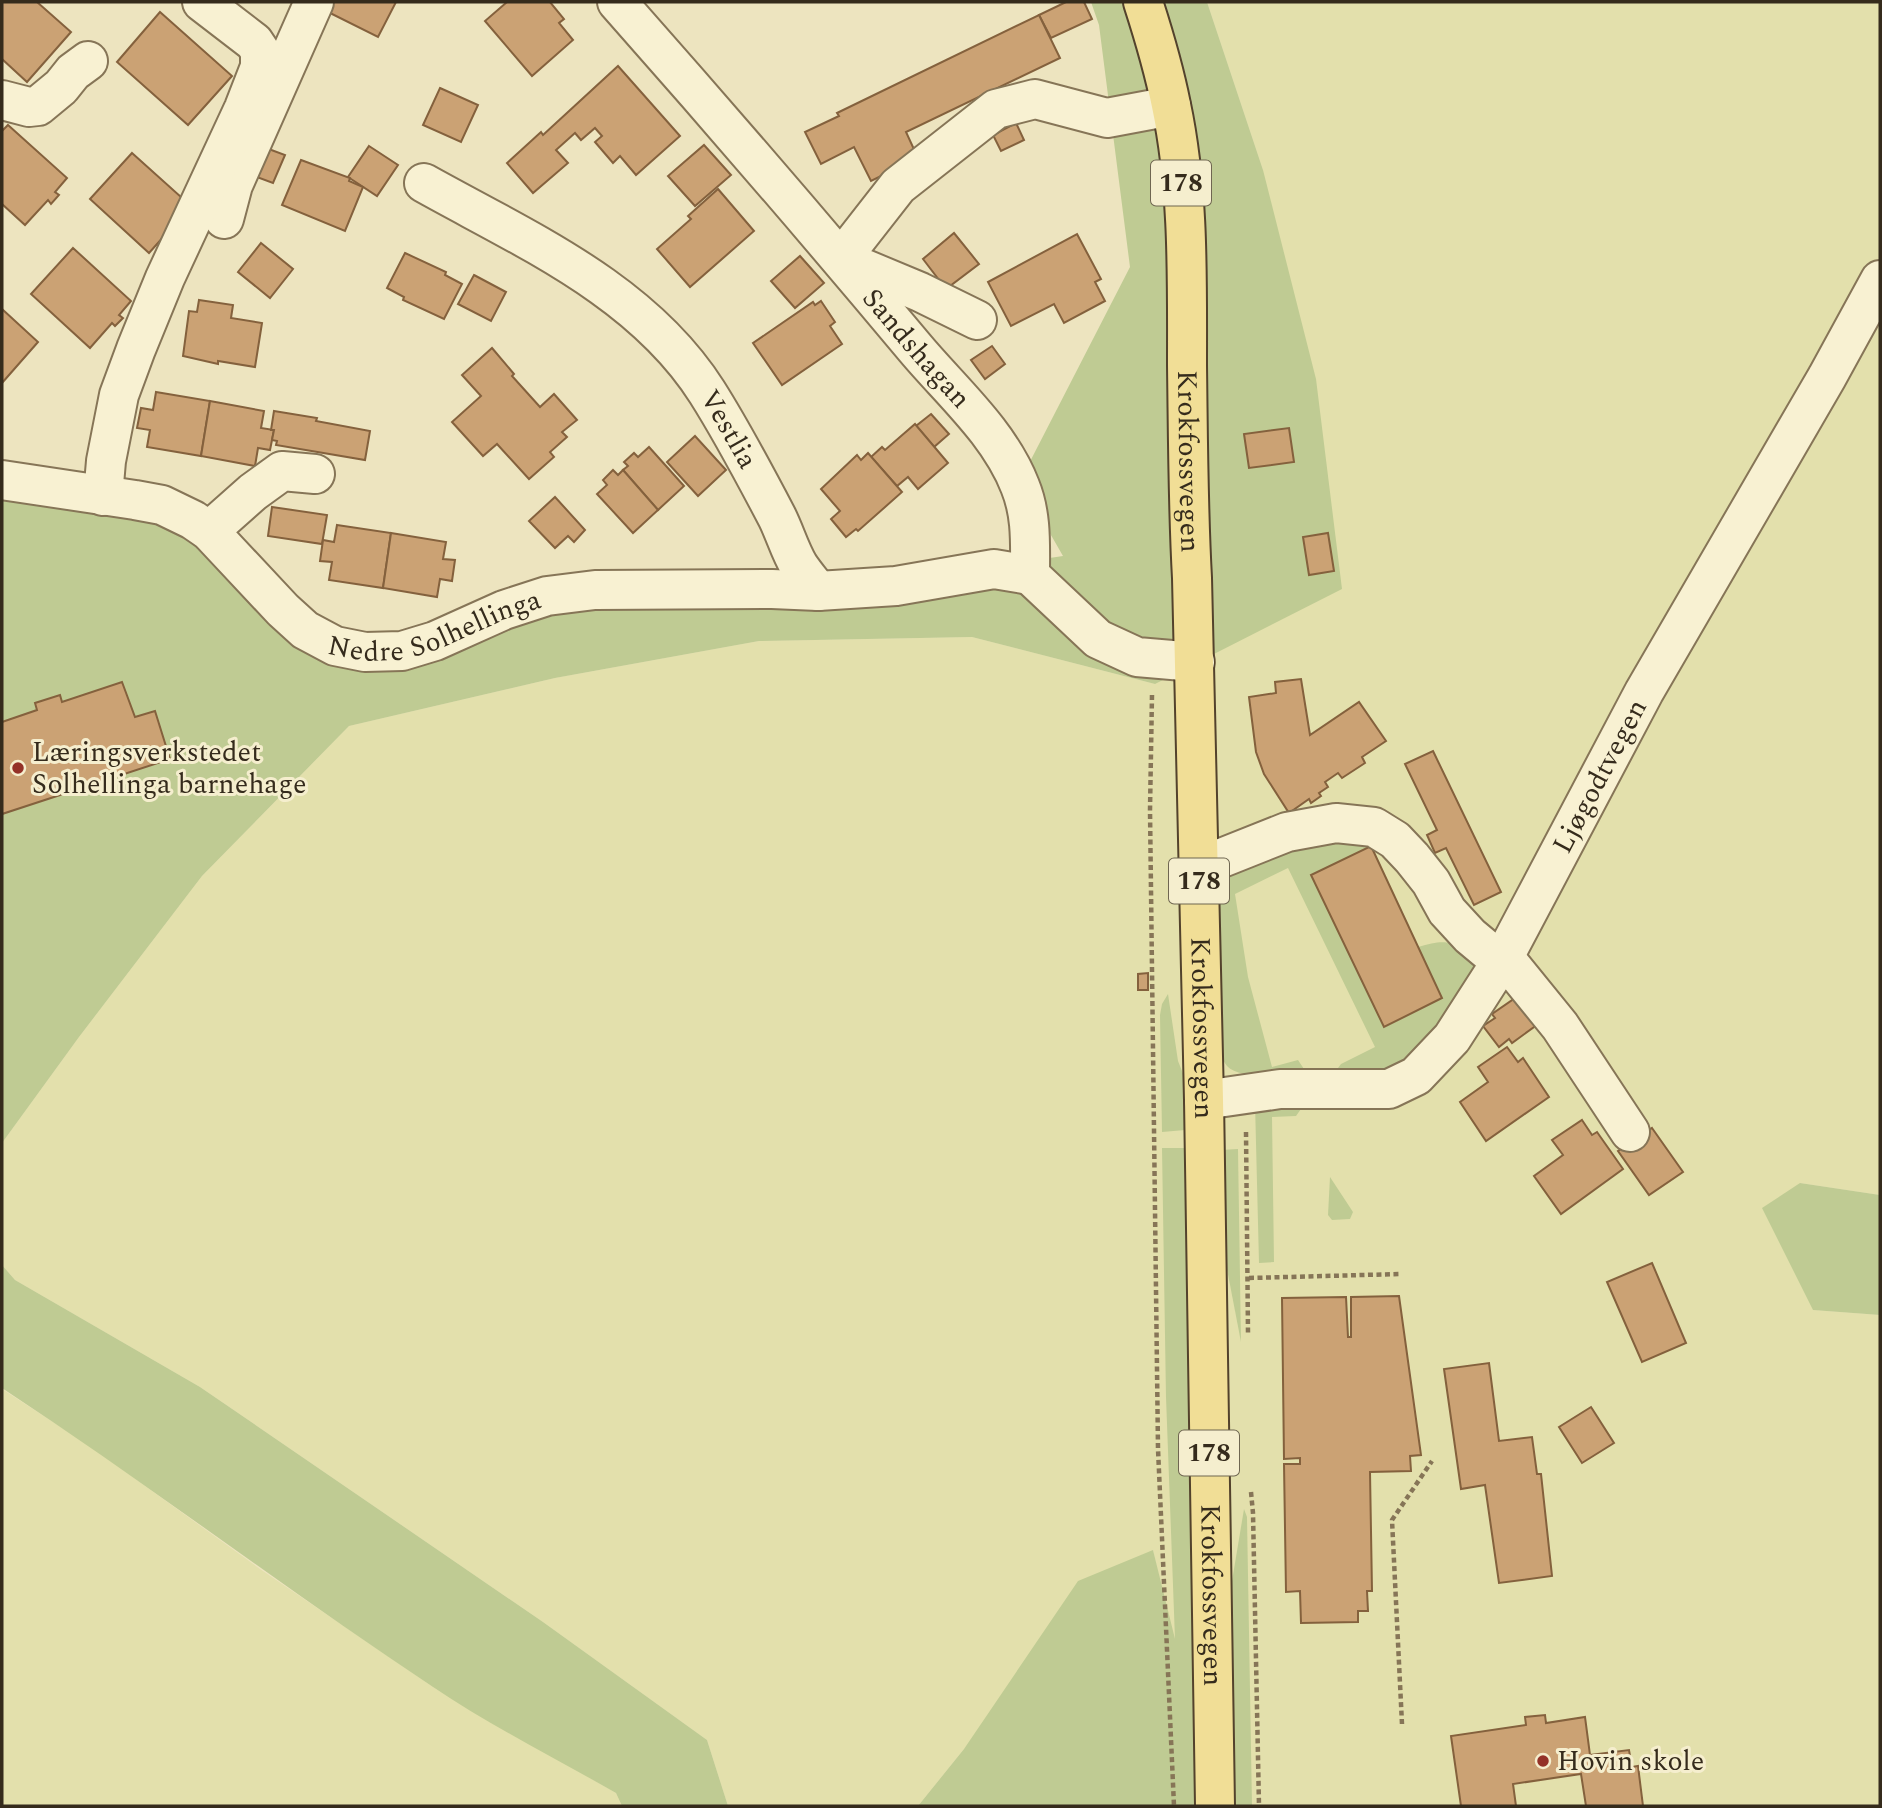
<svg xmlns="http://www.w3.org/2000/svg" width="1882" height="1808" font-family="Spectral,serif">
  <rect width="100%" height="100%" fill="#ede4bf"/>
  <g fill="#e3e0ac">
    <path d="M1207 2H1880V1195L1800 1183 1813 1310 1880 1315V1806H1212L1153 1550 964 1749 918 1806H728L707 1740 543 1622 200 1387 15 1280 2 1265V1143L79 1037 202 876 349 726 555 678 759 641 972 637 1155 684 1263 170Z"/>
    <path d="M2 1389 87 1444 260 1569 436 1689 616 1793 622 1806H2Z"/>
  </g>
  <g fill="#bfcb93">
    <path d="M1091 2H1207L1263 170 1316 379 1342 589 1155 684 972 637 759 641 555 678 349 726 202 876 79 1037 2 1143V488L160 512 323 647 561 604 923 577 1063 556 1020 481 1130 267 1099 25Z"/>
    <path d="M1350 836 1371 846 1311 875 1384 1026 1442 998 1418 947C1451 937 1459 942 1478 971L1429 1045 1394 1072H1335L1341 1064 1375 1047 1288 868 1235 894 1248 977 1272 1067 1298 1060 1304 1069 1302 1074C1283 1075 1240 1080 1227 1066 1223 1061 1221 1056 1219 1051L1216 886C1252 850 1303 847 1350 836Z"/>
    <path d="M1168 994 1178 1061 1186 1081 1185 1130 1162 1132 1160 1015 1162 1004Z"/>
    <path d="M1255 1103 1299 1104 1301 1109 1296 1116 1272 1117 1274 1262 1259 1263Z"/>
    <path d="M1162 1148H1184L1195 1726 1212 1806H918L964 1749 1078 1581 1153 1550 1175 1639 1166 1397Z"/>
    <path d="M1238 1149 1241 1342 1221 1238V1150Z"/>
    <path d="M1330 1177 1353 1212 1350 1219 1332 1220 1328 1215Z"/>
    <path d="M1800 1183 1880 1195V1315L1813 1310 1762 1208Z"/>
    <path d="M2 1265 15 1280 200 1387 543 1622 707 1740 728 1806H622L616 1793C555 1758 491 1726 433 1687 287 1590 148 1484 2 1388Z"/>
    <path d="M1244 1509 1247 1517 1252 1806H1232L1228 1605Z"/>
  </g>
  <g fill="#cba274" stroke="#84613d" stroke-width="2">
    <path d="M2 2H37L71 32 27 82 2 59Z"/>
    <path d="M333 2H396L378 37 328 12Z"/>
    <path d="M507 2H550L564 19 559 23 573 40 532 76 485 21Z"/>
    <path d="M1066 2H1084L1092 19 1051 38 1039 15Z"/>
    <path d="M160 12 232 76 188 125 117 62Z"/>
    <path d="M1039 15 1060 58 906 132 918 158 871 181 854 147 821 164 805 132 839 116 837 113Z"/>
    <path d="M618 66 680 136 636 175 620 156 613 163 595 142 602 136 595 128 581 140 575 133 556 150 568 163 533 193 507 163 541 132 543 135Z"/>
    <path d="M440 88 478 105 461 142 423 125Z"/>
    <path d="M1016 123 1024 140 1001 151 993 135Z"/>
    <path d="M8 125 67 178 55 192 59 195 51 204 48 200 25 225 2 204V131Z"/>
    <path d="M704 145 731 175 695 206 668 176Z"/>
    <path d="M369 146 398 165 377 196 348 177Z"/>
    <path d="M266 148 285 155 273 183 254 176Z"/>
    <path d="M132 153 191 206 149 253 90 199Z"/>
    <path d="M301 160 350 178 349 181 363 187 345 231 282 205Z"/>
    <path d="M718 189 754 231 690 287 657 249 691 219 688 216Z"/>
    <path d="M954 233 979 264 946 289 923 259Z"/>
    <path d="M1077 234 1101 279 1095 282 1105 301 1064 323 1054 304 1011 326 988 282Z"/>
    <path d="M261 243 293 269 270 298 238 272Z"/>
    <path d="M73 248 131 301 119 315 123 318 115 326 112 323 90 348 31 294Z"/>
    <path d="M405 253 446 272 445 275 462 284 444 319 403 300 404 297 387 288Z"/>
    <path d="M800 256 824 283 795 308 771 281Z"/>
    <path d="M474 275 506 292 491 321 458 304Z"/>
    <path d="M199 300 233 305 231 318 262 323 255 367 218 361V364L183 356 189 311 197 312Z"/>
    <path d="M821 301 835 322 830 326 842 344 782 385 753 343 813 302 815 305Z"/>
    <path d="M2 309 38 342 2 383Z"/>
    <path d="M992 346 1005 364 985 379 971 360Z"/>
    <path d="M492 348 514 374 512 376 540 407 554 394 577 420 562 432 567 437 550 452 554 457 529 479 497 444 483 456 452 422 481 396 462 375Z"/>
    <path d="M156 392 210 401 201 456 147 447 150 430 137 428 141 408 153 410Z"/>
    <path d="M210 401 264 411 261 428 274 430 270 450 258 448 255 466 201 456Z"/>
    <path d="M274 411 317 418 316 421 370 431 365 460 276 445 277 441 272 440 274 430H271Z"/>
    <path d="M931 414 949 434 934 447 916 426Z"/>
    <path d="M915 424 948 463 918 489 908 477 897 486 871 457 882 447 885 450Z"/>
    <path d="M1289 428 1294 462 1249 468 1244 434Z"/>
    <path d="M695 436 726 470 698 496 667 462Z"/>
    <path d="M649 447 684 486 658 510 623 470 628 466 624 462 634 453 638 457Z"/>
    <path d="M868 453 902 492 858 531 856 529 846 537 831 519 840 511 821 489 857 455 861 460Z"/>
    <path d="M613 470 618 475 623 470 658 510 633 533 597 494 607 485 603 480Z"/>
    <path d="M555 497 585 530 574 542 568 536 555 548 529 521Z"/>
    <path d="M272 507 327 515 322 544 268 536Z"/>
    <path d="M337 525 391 533 383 588 329 580 332 562 320 561 323 540 334 542Z"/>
    <path d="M391 533 446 542 443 559 455 560 452 581 440 579 437 597 383 588Z"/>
    <path d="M1328 533 1334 571 1309 575 1303 537Z"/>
    <path d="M1301 679 1310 735 1359 702 1386 741 1362 757 1365 763 1342 778 1338 773 1325 782 1328 787 1319 793 1321 796 1311 803 1309 799 1289 813 1264 774 1256 752 1249 697 1276 693 1275 682Z"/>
    <path d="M122 682 135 717 155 711 170 759 2 814V722L37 710 35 703 60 695 62 702Z"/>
    <path d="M1433 751 1501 892 1474 905 1446 848 1435 853 1427 835 1437 830 1405 764Z"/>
    <path d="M1371 846 1442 998 1384 1027 1311 875Z"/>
    <path d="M1148 973V990H1138V974Z"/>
    <path d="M1521 994 1541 1022 1512 1043 1509 1039 1499 1047 1483 1026 1495 1018 1492 1014Z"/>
    <path d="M1507 1047 1518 1062 1523 1058 1549 1097 1486 1141 1460 1102 1488 1082 1478 1067Z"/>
    <path d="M1582 1120 1592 1135 1597 1132 1623 1169 1561 1214 1534 1176 1563 1155 1552 1140Z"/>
    <path d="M1652 1128 1683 1172 1649 1195 1618 1151Z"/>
    <path d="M1652 1263 1686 1343 1642 1362 1607 1282Z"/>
    <path d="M1399 1296 1421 1455 1410 1456 1411 1471 1370 1472 1372 1591H1367L1368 1611H1358V1622L1301 1623 1300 1591 1286 1592 1284 1464H1300V1458L1284 1459 1282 1298 1346 1297 1348 1337H1351V1297Z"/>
    <path d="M1489 1363 1499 1441 1532 1437 1537 1474H1541L1552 1576 1499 1583 1485 1485 1461 1489 1444 1369Z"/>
    <path d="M1591 1407 1614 1443 1582 1463 1559 1427Z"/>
    <path d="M1545 1715 1546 1723 1585 1717 1590 1755 1629 1750 1632 1767 1638 1766 1643 1806H1586L1581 1774 1513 1784 1516 1806H1461L1451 1736 1526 1725 1525 1717Z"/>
  </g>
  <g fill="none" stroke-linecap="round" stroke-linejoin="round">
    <defs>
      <g id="minor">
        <path id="s1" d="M617 2C718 116 817 231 915 348 951 391 999 432 1020 486 1032 515 1030 545 1030 575L1098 639 1137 657 1195 662"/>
        <path d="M2 100 29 107 38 106 61 87 73 72 88 61"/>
        <path id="s2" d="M424 183C526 240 642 290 707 392 733 433 755 475 777 517 785 533 790 551 799 566 805 575 812 583 818 591"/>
        <path d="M224 219 233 185 314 2"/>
        <path d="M977 320 920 292 841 259 898 186 996 109 1035 99 1107 118 1171 106"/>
        <path id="s3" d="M2 480 135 500 162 505 193 520 209 531 283 610 305 630 335 646 365 652 402 651 435 641 504 610 547 596 595 590 772 589 818 591 896 586 994 569 1030 575"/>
        <path d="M103 496 106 461 119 395 136 349 165 278 244 108 260 67V51L254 42 202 2"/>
        <path d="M209 531 253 492 282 471 315 474"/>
        <path d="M1199 867 1287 832 1336 823 1374 827 1395 840 1412 858 1431 882 1447 911 1470 936 1488 951 1504 957 1560 1026 1630 1132"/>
        <path id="s4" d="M1204 1100 1280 1089H1389L1416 1076 1452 1038 1504 957 1644 692 1827 377 1880 280"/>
      </g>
      <g id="major">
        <path id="s5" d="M1143 2C1154 36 1164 70 1171 105 1189 190 1187 278 1187 365 1188 436 1188 507 1192 578L1204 1100 1215 1806"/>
      </g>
    </defs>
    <use href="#minor" stroke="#867557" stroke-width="42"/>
    <use href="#major" stroke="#53422c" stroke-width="42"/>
    <g stroke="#867557" stroke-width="4.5" stroke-dasharray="5 3.5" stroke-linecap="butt">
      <path d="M1152 695 1150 810 1158 1449 1174 1806"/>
      <path d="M1246 1132 1248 1333"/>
      <path d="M1249 1278 1401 1274"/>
      <path d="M1251 1492 1253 1513 1259 1806"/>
      <path d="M1402 1724 1392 1520 1432 1461"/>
    </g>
    <use href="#minor" stroke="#f8f1d2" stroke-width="38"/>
    <use href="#major" stroke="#f1de96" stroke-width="38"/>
  </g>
  <g fill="#943228" stroke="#f5eece" stroke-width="2.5">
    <circle cx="18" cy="768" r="7"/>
    <circle cx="1543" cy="1761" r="7"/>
  </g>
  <g text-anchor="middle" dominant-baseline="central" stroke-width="6" stroke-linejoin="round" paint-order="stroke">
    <g fill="#f5eece" stroke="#6f6651" stroke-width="2">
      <rect x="1151" y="160.5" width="60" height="45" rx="5"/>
      <rect x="1169" y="858.5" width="60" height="45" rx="5"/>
      <rect x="1179" y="1430.5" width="60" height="45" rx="5"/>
    </g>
    <g font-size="26" font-weight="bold" fill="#352b1c">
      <text x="1181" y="183">178</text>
      <text x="1199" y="881">178</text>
      <text x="1209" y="1453">178</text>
    </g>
    <g font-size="28" fill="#352b1c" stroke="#f5eece">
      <text stroke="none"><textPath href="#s1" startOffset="458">Sandshagan</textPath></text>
      <text stroke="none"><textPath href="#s2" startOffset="399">Vestlia</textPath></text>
      <text stroke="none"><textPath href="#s5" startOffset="464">Krokfossvegen</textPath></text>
      <text stroke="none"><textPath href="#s3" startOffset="492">Nedre Solhellinga</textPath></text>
      <text stroke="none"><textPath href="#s4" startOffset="569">Ljøgodtvegen</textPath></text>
      <text stroke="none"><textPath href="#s5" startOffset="1031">Krokfossvegen</textPath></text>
      <text stroke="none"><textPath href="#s5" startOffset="1598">Krokfossvegen</textPath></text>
    </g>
    <g font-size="28" fill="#352b1c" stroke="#f5eece" text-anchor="start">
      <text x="32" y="752">Læringsverkstedet<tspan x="32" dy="32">Solhellinga barnehage</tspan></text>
      <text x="1557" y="1761">Hovin skole</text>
    </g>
  </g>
  <rect width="1882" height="1808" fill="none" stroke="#352b1c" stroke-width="7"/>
</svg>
